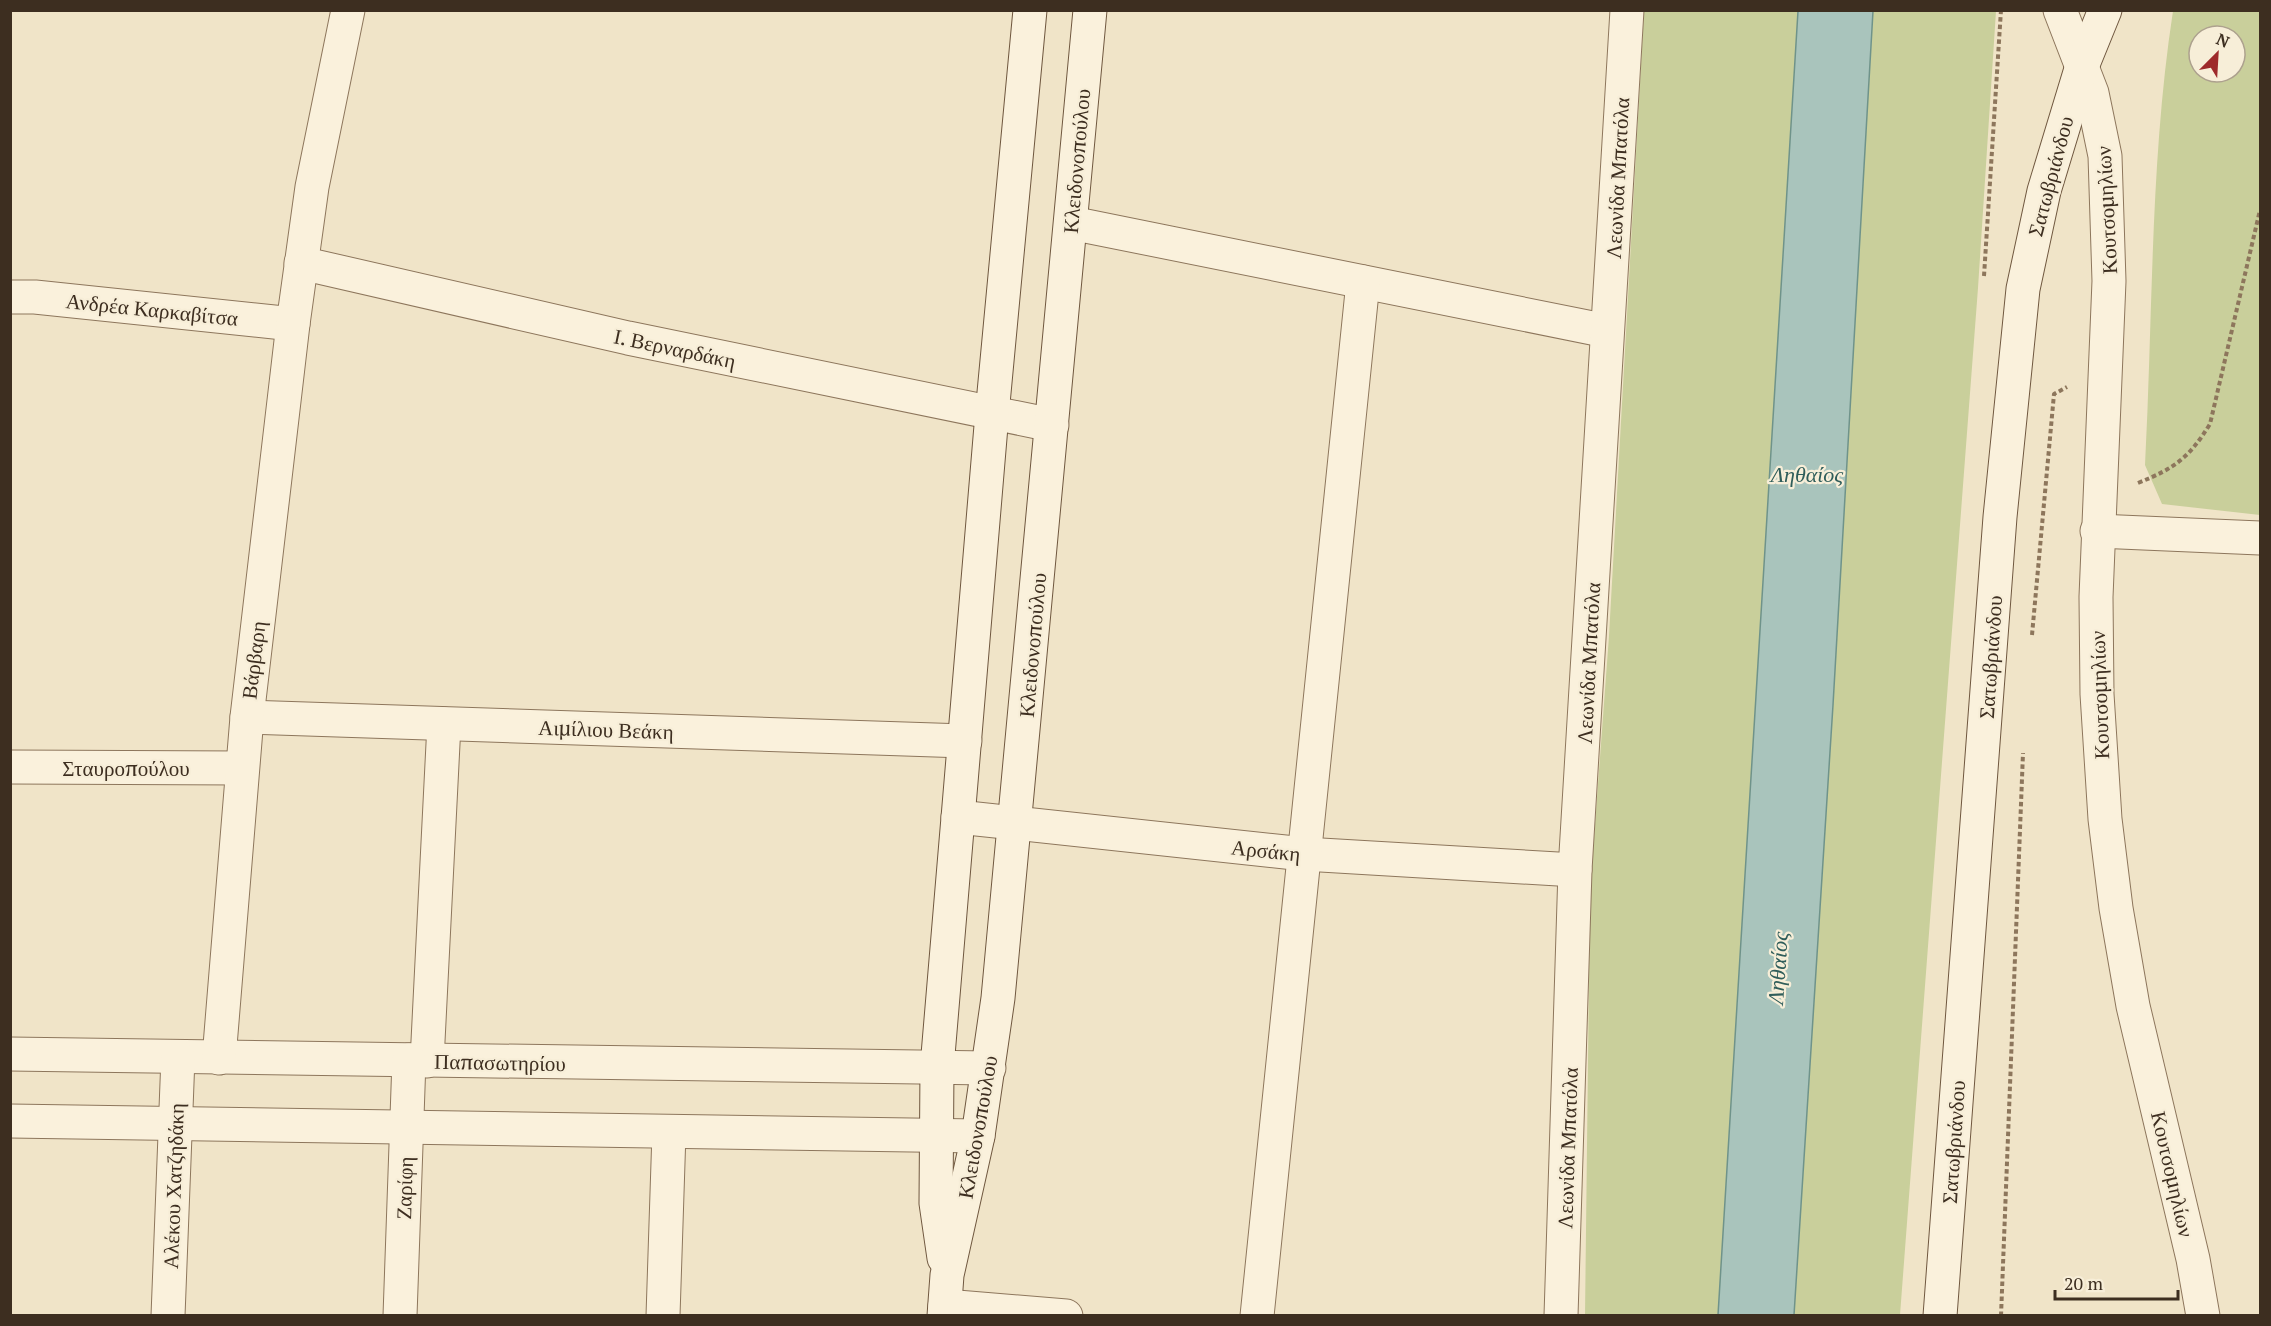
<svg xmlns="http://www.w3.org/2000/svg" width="2271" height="1326" font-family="'PT Serif',serif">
  <rect width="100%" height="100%" fill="#f0e4c8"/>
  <g fill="#c9cf9b" fill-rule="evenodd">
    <path d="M1644 11H1798L1718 1315 1585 1316 1590 892 1609 636Z"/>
    <path d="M1873 11H1996L1978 288 1900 1315 1794 1316 1833 705Z"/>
    <path d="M2173 11H2260V515L2162 504 2145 465C2153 314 2150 160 2173 11ZM2199 36H2235V72H2199Z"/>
  </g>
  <path fill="#a9c4bc" stroke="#6f938a" stroke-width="1.5" d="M1798 11H1873L1833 705 1794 1315H1718Z"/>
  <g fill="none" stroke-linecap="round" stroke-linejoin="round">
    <defs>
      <g id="street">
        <path d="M2060 10 2092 93 2105 156 2109 281 2096 597 2097 694 2105 819 2116 908 2133 1006 2193 1259 2203 1316"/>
        <path d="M1071 223 1607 331"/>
        <path d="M301 263 628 338 1052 425"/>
        <path d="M10 297H35L293 324"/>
        <path d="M2097 531 2260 538"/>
        <path d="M247 717 965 741"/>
        <path d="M10 767 242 768"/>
        <path d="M958 817 1304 854 1575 870"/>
        <path d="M10 1054 989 1068"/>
        <path d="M219 1058 247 717 293 324 312 187 348 10"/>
        <path d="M427 1061 444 724"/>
        <path d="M10 1121 978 1136"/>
        <path d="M945 1306 1066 1316"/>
        <path d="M168 1316 178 1057"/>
        <path d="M400 1316 409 1060"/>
        <path d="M663 1316 669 1132"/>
        <path d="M1257 1316 1363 282"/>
        <path d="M1561 1316 1575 870 1627 10"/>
      </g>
      <g id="secondary">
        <path d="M944 1258 936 1203 937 1067 992 414 1030 10"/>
        <path d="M944 1316 947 1275 978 1136 998 998 1090 10"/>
        <path d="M1940 1316 2000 517 2023 289 2044 191 2081 69 2105 10"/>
      </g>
    </defs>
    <use href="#street" stroke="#8d765c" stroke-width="35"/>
    <use href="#secondary" stroke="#6f573f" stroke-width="35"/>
    <g stroke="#8d765c" stroke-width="4" stroke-dasharray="4.5 3" stroke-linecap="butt">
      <path d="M1984 276 2001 10"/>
      <path d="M2138 483C2175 468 2189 458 2210 424L2260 210"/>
      <path d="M2032 635 2054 394 2067 387"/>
      <path d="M2001 1316 2023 753"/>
    </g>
    <use href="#street" stroke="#faf1dc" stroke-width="33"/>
    <use href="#secondary" stroke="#faf1dc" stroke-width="33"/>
  </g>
  <g text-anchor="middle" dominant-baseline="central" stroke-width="4.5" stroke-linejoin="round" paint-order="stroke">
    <g font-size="21" fill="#3d2e20" stroke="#f7eed8">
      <text transform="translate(1076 161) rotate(-85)">Κλειδονοπούλου</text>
      <text transform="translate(2050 176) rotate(-75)">Σατωβριάνδου</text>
      <text transform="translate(1617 178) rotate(-87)">Λεωνίδα Μπατόλα</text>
      <text transform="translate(2106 210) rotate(-93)">Κουτσομηλίων</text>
      <text transform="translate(152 309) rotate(6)">Ανδρέα Καρκαβίτσα</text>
      <text transform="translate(675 348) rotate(12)">Ι. Βερναρδάκη</text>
      <text transform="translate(1032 645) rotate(-85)">Κλειδονοπούλου</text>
      <text transform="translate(1990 657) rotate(-86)">Σατωβριάνδου</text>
      <text transform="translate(253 660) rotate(-83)">Βάρβαρη</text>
      <text transform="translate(1588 663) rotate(-87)">Λεωνίδα Μπατόλα</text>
      <text transform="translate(2099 695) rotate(-92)">Κουτσομηλίων</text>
      <text transform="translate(606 729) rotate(2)">Αιμίλιου Βεάκη</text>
      <text x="126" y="768">Σταυροπούλου</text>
      <text transform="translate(1266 850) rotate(6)">Αρσάκη</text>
      <text transform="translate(500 1062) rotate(1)">Παπασωτηρίου</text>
      <text transform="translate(977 1127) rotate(-80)">Κλειδονοπούλου</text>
      <text transform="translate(1953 1142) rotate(-86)">Σατωβριάνδου</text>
      <text transform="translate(1567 1148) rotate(-88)">Λεωνίδα Μπατόλα</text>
      <text transform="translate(2173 1174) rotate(77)">Κουτσομηλίων</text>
      <text transform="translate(173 1186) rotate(-88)">Αλέκου Χατζηδάκη</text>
      <text transform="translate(404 1188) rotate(-88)">Ζαρίφη</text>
    </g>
    <g font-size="22" font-style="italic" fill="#2f5d5a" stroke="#f7eed8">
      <text x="1807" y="473">Ληθαίος</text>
      <text transform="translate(1777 968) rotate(-86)">Ληθαίος</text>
    </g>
  </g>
  <rect width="2271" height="1326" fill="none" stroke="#3d2e20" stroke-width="24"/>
  <g transform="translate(2217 54) rotate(24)"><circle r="28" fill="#f7eed8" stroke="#ada18e" stroke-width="1.5"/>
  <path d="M0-4.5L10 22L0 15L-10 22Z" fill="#9e2a2b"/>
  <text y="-9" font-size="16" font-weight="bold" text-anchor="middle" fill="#3d2e20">N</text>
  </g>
  <path d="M2055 1290v9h123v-9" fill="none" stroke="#3d2e20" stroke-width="3"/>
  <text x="2064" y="1290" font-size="18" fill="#3d2e20" stroke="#f7eed8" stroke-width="4.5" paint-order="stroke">20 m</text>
</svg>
